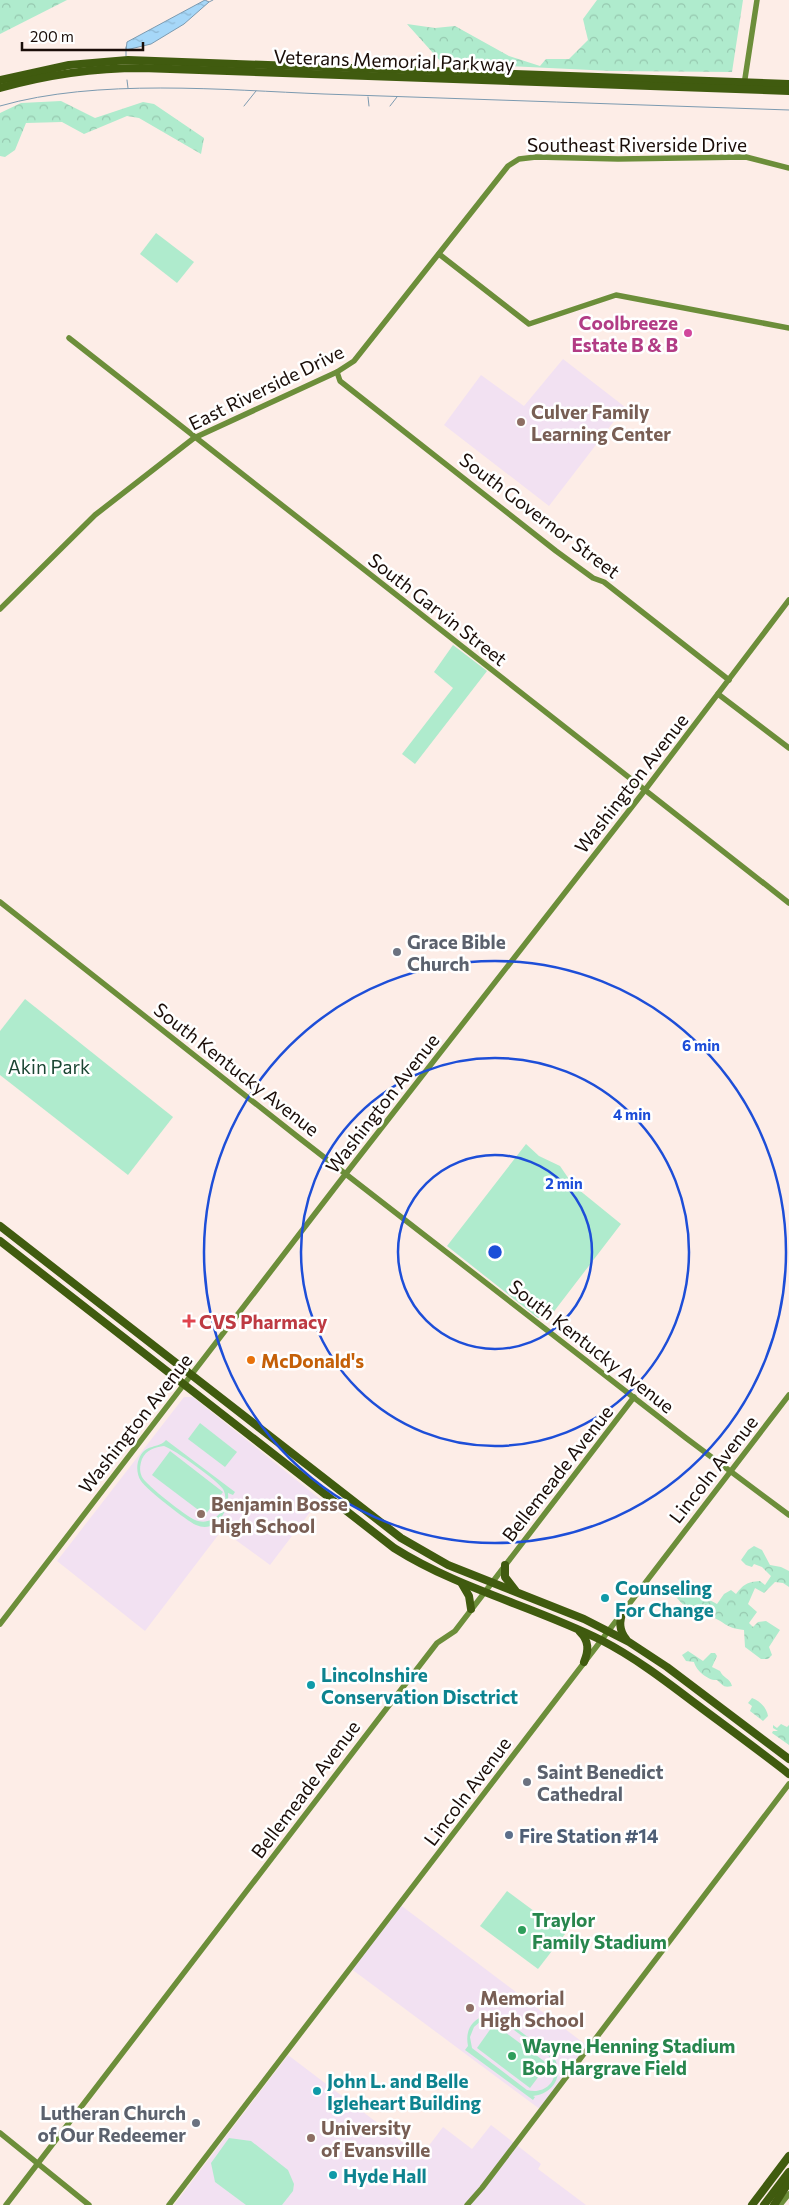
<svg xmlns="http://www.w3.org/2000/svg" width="789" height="2205" font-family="Commissioner,sans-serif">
  <defs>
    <pattern id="forest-crowns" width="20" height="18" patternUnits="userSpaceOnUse" patternTransform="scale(1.25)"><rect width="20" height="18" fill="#afebcd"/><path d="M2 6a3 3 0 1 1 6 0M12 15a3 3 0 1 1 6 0" fill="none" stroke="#96c8af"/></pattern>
    <pattern id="water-ripples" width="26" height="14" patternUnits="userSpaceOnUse" patternTransform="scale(1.25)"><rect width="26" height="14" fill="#a6d7f8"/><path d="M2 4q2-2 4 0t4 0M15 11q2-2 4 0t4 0" fill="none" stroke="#8eb7d3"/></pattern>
  </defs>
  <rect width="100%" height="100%" fill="#fdede7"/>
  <g fill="#f2e1f2">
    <path d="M563 359 625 407 549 506 444 425 481 375 524 406Z"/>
    <path d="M184 1397H193L320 1499 270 1565 222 1530 145 1631 57 1561Z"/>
    <path d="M399 1904 589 2047 541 2110 350 1968Z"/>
    <path d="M288 2055 421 2156 443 2127 472 2149 491 2125 541 2164 538 2169 586 2205H174Z"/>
  </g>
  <g fill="url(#forest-crowns)">
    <path d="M0 0H67L0 34Z"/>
    <path d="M597 0H743L732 72 611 71 442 63 407 24 435 28 455 26 509 56 540 66 546 59H569L588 40 583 19Z"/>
    <path d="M61 101 95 118 143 102 154 104 204 138 201 154 139 118 127 116 84 134 62 122 26 123 15 150 5 157 0 156V113L21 103Z"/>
    <path d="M754 1546 762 1550 770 1565 781 1567 789 1571V1587L783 1583 775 1582 764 1593 755 1588 748 1604 757 1612 749 1623 753 1627 758 1622 766 1621 780 1630 769 1647 772 1655 768 1659H761L745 1647 744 1630C725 1628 727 1623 712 1617 692 1609 691 1614 675 1596L677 1592C691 1593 705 1597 717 1604L724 1594 731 1590 736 1594C744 1584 747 1582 760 1581L765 1585 771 1576 762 1567 754 1564 752 1567 746 1565 741 1560 748 1550Z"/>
    <path d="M688 1651 703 1661 711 1653H715L717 1656 712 1667 720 1671C723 1678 730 1678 732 1686 723 1688 723 1685 717 1680 709 1681 696 1671 694 1662L686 1661 682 1655Z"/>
    <path d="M752 1698C760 1701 767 1708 768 1716L763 1721 750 1711 752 1706 748 1703Z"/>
    <path d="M781 1724 787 1727 789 1725V1745L772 1733 773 1731H778L773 1728V1725L777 1728Z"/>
  </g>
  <g fill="#afebcd" fill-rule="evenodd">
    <path d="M156 233 194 262 177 283 140 254Z"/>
    <path d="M453 645 487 671 415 764 402 754 453 688 434 672Z"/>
    <path d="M25 999 173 1117 128 1175 0 1075V1031Z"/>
    <path d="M526 1144 539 1156 560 1166 573 1185 621 1224 552 1314 538 1318 447 1246Z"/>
    <path d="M200 1423 237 1452 225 1467 188 1439Z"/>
    <path d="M166 1440 235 1492 233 1495 228 1493C230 1510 216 1534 196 1525 187 1521 146 1489 141 1481 137 1475 136 1466 139 1459 145 1443 159 1449 166 1440ZM164 1446C174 1449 218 1481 223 1489 232 1506 214 1528 195 1520 187 1517 145 1484 142 1477 139 1471 140 1465 142 1459 146 1450 155 1447 164 1446Z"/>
    <path d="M170 1451 223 1492 205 1515 152 1475Z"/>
    <path d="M507 1891 565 1934 538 1969 480 1926Z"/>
    <path d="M486 2015H497L504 2019 553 2056C565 2074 554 2094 533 2096L535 2097 533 2100 465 2050 468 2046C465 2031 471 2020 486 2015ZM492 2018 502 2021 550 2057C563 2075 548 2096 527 2090L472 2048 470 2037 474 2027 482 2020Z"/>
    <path d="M494 2024 548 2064 530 2088 477 2048Z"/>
    <path d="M229 2138 251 2141 288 2170 294 2184 293 2191 282 2205H246L215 2182 211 2163Z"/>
  </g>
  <path fill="url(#water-ripples)" stroke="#7c9ab0" d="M205 0 209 2 184 24 151 44 126 50 127 42Z"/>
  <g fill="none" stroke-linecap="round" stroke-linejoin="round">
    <g stroke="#7c9ab0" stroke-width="1">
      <path d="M209 2 213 0"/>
      <path d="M126 56V47"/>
      <path d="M127 80 128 88"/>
      <path d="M368 97 369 106"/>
      <path d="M0 106C97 78 224 90 324 94 479 99 634 105 789 110"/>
      <path d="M244 106 256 91"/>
      <path d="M390 106 397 97"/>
    </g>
    <g stroke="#6c8e3a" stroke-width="5.5">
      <path d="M744 85 757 0"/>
      <path d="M439 254 529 324 616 295 789 328"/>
      <path d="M69 338 789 903"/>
      <path d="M337 372 340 381 556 551 593 578 604 582 729 680"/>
      <path d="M0 609 95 515 194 438 337 372 354 361 508 166 519 159 536 157 618 159 746 157 789 168"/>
      <path d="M718 694 789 748"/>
      <path d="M0 902 298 1137 686 1438 789 1515"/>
      <path d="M0 1624 337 1185 645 790 789 600"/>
      <path d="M0 2133 89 2205"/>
      <path d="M6 2205 390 1704 437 1643 455 1631 634 1397"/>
      <path d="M169 2205 789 1395"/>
      <path d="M467 2205 482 2188 789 1784"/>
      <path d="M780 2205 789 2194"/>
    </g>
    <g stroke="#405b0f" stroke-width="8">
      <path d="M0 80 69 65 128 60 789 84"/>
      <path d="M0 88C46 75 94 68 142 68L789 91"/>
      <path d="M0 1226 401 1538 448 1565 584 1619 629 1642 667 1667 789 1759"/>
      <path d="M0 1241 394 1548C459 1589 533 1606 601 1640 634 1657 663 1679 692 1701 724 1725 757 1749 789 1774"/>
      <path d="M505 1565V1577L515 1590"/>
      <path d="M462 1584 469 1596 471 1609"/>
      <path d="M623 1611C619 1622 619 1630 626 1639"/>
      <path d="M580 1632C589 1641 589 1650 584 1662"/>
      <path d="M752 2205 789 2156"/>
      <path d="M764 2205 789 2172"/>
      <path d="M774 2205 789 2182"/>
    </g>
  </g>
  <g fill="none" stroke="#1d4ed8" stroke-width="2.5">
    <circle cx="495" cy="1252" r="97"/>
    <circle cx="495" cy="1252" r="194"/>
    <circle cx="495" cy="1252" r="291"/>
  </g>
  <circle fill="#d1479c" stroke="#fff" stroke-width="2" cx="688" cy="333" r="5"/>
  <g fill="#8d6e63" stroke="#fff" stroke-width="2">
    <circle cx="521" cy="422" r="5"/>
    <circle cx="201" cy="1514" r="5"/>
    <circle cx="470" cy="2008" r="5"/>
    <circle cx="311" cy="2138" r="5"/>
  </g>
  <g fill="#6b7280" stroke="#fff" stroke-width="2">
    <circle cx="397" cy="952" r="5"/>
    <circle cx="527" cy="1782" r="5"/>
    <circle cx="196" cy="2123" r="5"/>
  </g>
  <path fill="#e0444e" stroke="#fff" stroke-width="2" d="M186.5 1313.5h5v5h5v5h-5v5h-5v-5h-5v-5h5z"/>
  <circle fill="#e8710a" stroke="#fff" stroke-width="2" cx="251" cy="1360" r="5"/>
  <g fill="#0f9aa8" stroke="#fff" stroke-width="2">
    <circle cx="605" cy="1598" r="5"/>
    <circle cx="311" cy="1685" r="5"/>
    <circle cx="317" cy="2091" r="5"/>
    <circle cx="333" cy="2175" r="5"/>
  </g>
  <circle fill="#5c6f8a" stroke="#fff" stroke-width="2" cx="509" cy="1835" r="5"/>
  <g fill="#2e9e5b" stroke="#fff" stroke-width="2">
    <circle cx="522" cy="1930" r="5"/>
    <circle cx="512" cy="2056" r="5"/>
  </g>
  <g text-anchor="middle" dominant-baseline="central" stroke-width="5" stroke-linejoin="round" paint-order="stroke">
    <g font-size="19" fill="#1a0d08" stroke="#fff">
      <text transform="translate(394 60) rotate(2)">Veterans Memorial Parkway</text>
      <text x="637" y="144">Southeast Riverside Drive</text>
      <text transform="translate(266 387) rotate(-26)">East Riverside Drive</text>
      <text transform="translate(540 515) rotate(37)">South Governor Street</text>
      <text transform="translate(438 609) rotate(38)">South Garvin Street</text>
      <text transform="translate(631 783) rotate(-52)">Washington Avenue</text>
      <text transform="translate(237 1069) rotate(38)">South Kentucky Avenue</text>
      <text transform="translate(382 1103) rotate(-52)">Washington Avenue</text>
      <text transform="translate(592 1346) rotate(38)">South Kentucky Avenue</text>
      <text transform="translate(135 1423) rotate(-52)">Washington Avenue</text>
      <text transform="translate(713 1469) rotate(-52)">Lincoln Avenue</text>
      <text transform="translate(557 1473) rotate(-52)">Bellemeade Avenue</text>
      <text transform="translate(305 1789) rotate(-53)">Bellemeade Avenue</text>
      <text transform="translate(467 1791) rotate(-53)">Lincoln Avenue</text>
    </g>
    <g font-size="19" font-weight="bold" fill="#b23c85" stroke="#fff" text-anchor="end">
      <text x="678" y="322">Coolbreeze<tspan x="678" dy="22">Estate B &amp; B</tspan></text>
    </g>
    <g font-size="19" font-weight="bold" fill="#785e54" stroke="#fff" text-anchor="start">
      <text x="531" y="411">Culver Family<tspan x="531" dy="22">Learning Center</tspan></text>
      <text x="211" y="1503">Benjamin Bosse<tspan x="211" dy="22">High School</tspan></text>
      <text x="480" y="1997">Memorial<tspan x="480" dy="22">High School</tspan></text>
      <text x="321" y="2127">University<tspan x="321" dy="22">of Evansville</tspan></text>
    </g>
    <g font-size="19" font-weight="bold" fill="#5b616d" stroke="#fff" text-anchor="start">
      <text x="407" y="941">Grace Bible<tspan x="407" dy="22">Church</tspan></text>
      <text x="537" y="1771">Saint Benedict<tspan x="537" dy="22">Cathedral</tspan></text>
      <text x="186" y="2112" text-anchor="end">Lutheran Church<tspan x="186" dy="22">of Our Redeemer</tspan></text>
    </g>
    <g font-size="19" fill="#1b4633" stroke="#fff">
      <text x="49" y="1066">Akin Park</text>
    </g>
    <g font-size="19" font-weight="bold" fill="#be3a42" stroke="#fff" text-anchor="start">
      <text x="199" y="1321">CVS Pharmacy</text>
    </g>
    <g font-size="19" font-weight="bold" fill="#c56008" stroke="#fff" text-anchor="start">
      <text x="261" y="1360">McDonald's</text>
    </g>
    <g font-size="19" font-weight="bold" fill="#0d838f" stroke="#fff" text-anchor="start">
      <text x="615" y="1587">Counseling<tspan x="615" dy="22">For Change</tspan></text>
      <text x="321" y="1674">Lincolnshire<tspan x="321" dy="22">Conservation Disctrict</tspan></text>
      <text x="327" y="2080">John L. and Belle<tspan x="327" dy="22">Igleheart Building</tspan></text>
      <text x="343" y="2175">Hyde Hall</text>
    </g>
    <g font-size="19" font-weight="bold" fill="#4e5e75" stroke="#fff" text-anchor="start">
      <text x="519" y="1835">Fire Station #14</text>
    </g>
    <g font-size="19" font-weight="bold" fill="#27864d" stroke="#fff" text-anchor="start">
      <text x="532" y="1919">Traylor<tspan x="532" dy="22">Family Stadium</tspan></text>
      <text x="522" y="2045">Wayne Henning Stadium<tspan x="522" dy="22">Bob Hargrave Field</tspan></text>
    </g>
  </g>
  <circle cx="495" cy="1252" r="8" fill="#1d4ed8" stroke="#fff" stroke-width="2.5"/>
  <g font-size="15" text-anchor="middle" font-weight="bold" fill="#1d4ed8" stroke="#fff" stroke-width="5" stroke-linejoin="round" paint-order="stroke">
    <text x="701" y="1051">6 min</text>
    <text x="632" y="1120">4 min</text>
    <text x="564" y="1189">2 min</text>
  </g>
  <path d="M22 42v8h121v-8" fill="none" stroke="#1a0d08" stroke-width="2.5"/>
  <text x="30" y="42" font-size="15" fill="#1a0d08" stroke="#ffffff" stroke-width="4" paint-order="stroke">200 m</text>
</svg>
